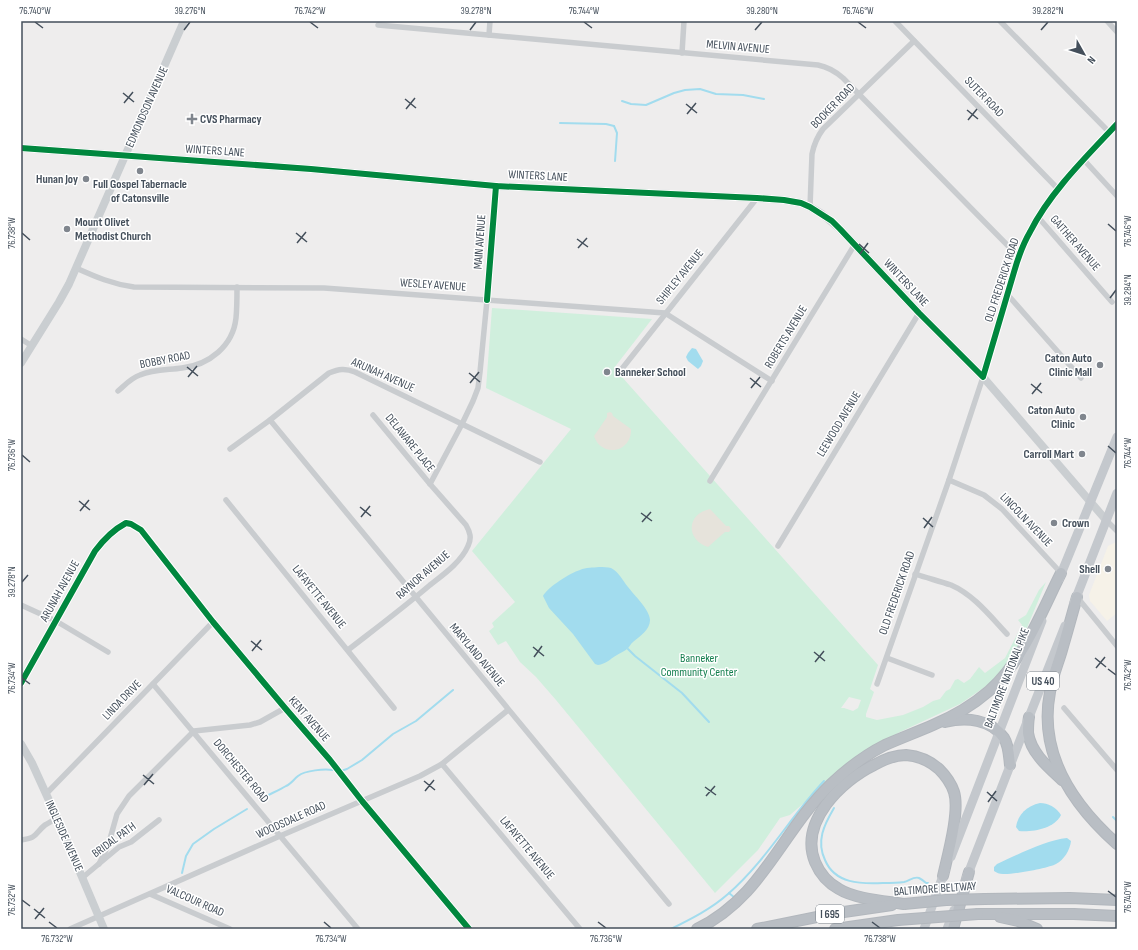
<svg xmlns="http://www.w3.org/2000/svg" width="1138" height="950" font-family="'Sofia Sans Condensed',sans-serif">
  <rect width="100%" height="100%" fill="#eeeded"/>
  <path fill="#f6f2e8" d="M1116 542 1117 543V613L1107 621 1090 601 1089 595 1108 546Z"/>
  <path fill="#d0efdd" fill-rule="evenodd" d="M492 308 652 319 614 368 878 665 870 689 874 692 866 714V717L877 720 903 715 923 707 933 701 940 699 946 691 950 689 955 680 958 679 964 683 970 679 979 667 985 673 1005 658 1022 625 1018 620 1026 615 1039 590 1046 582 1026 630 1013 655 995 680 960 704 900 732 863 752 790 815 780 818 758 850 715 893 556 700 536 677 520 662 506 641 498 645 489 631 494 627 492 623 515 602 472 551 571 429 486 388ZM849 697 861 700 858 708 853 711 844 708H841Z"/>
  <g fill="#e6e3db">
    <path d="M610 412 612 413 613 416 631 429C632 453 601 458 594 436L607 417V413Z"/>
    <path d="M710 509 711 510 726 526H729L731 529 729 532H725L708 547C686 540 686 514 710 509Z"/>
  </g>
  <g fill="#a2dcee">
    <path d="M692 348 696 349 703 361 701 366 698 369 688 361 686 357 688 353Z"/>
    <path d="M599 567C603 567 608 567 611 568 619 572 623 581 628 587 634 595 650 610 650 620 650 630 640 636 633 642 630 644 630 647 627 649 625 651 620 653 617 655 610 659 606 664 598 665L595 664 573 634 549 608 543 596C548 587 570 573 580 570 586 567 593 568 599 567Z"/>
    <path d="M1040 803C1048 803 1056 807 1061 815 1054 829 1033 832 1019 831L1016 827C1018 814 1027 806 1040 803Z"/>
    <path d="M1067 838 1071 841C1070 850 1064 860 1056 864 1049 868 1011 875 1003 874 999 874 997 873 994 871V867L997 864C1017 855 1046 840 1067 838Z"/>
  </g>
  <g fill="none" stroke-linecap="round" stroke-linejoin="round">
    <g stroke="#a2dcee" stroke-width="2">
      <path d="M622 101 631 104 646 105 674 93 685 90 700 89 716 94 743 95 764 99"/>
      <path d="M560 123 606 124 614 126"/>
      <path d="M614 126 617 133 615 161"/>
      <path d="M628 649 635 656 682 693 709 722"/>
      <path d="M341 771 347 769 362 760 393 734 416 721 453 690"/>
      <path d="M261 799C269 794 278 791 286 786 291 784 294 779 298 776 306 770 324 769 333 770"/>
      <path d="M834 808C824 825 816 841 825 860 835 884 861 884 883 883 890 883 897 883 904 882 909 881 914 876 919 878 921 879 924 881 926 883H928"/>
      <path d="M1113 817 1117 821"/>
      <path d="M182 873 186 856 193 844 214 829 247 809"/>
      <path d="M729 893 735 898"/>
      <path d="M671 929C691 919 711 909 728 894 766 861 790 817 824 781"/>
    </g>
    <defs>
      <g id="highway">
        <path d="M1077 597C1072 615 1067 633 1062 650 1058 664 1052 677 1050 692 1038 754 1072 804 1117 844"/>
        <path d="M1029 717C1028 722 1028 728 1028 733 1031 753 1048 767 1062 780"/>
        <path d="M945 722C966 717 991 719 1004 738 1009 746 1009 757 1010 765"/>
        <path d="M985 899 1070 898 1117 900"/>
        <path d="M904 904C885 901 855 899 839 889 828 883 820 874 815 862 799 822 841 781 874 765 883 760 895 755 906 755 918 756 930 761 939 769 945 775 951 783 954 792 960 811 948 854 943 876"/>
        <path d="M978 914H1074L1117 916"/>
        <path d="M1000 917 1018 921 1037 929"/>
        <path d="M697 929C763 897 781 832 831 784 847 769 865 755 885 745 901 738 917 732 933 725 952 717 974 704 989 691 1023 661 1041 613 1061 573"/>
        <path d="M757 929 837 913 892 905"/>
        <path d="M835 929 898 920"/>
        <path d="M953 929 969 872"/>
      </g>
    </defs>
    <use href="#highway" stroke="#b2b7bd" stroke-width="12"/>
    <g stroke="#c9cccf" stroke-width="5.5">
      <path d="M895 21 1058 189"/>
      <path d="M1000 21 1109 132"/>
      <path d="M1107 21 1117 32"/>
      <path d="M378 25 818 65C828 67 835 71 843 78L1019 257"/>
      <path d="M489 35 490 21"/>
      <path d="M682 53 684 21"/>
      <path d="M1084 160 1117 196"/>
      <path d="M810 207 812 154C814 144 817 137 823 129L914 41"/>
      <path d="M1038 217 1112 302"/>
      <path d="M76 268C96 277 112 284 134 287L324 288 665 313 772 381"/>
      <path d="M1007 294 1081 378"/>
      <path d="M21 339 32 346"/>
      <path d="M621 370 757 198"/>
      <path d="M118 391C125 385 131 378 140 375 153 369 169 370 182 368 209 365 233 346 236 318 237 308 237 297 237 287"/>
      <path d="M270 420 669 904"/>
      <path d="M230 449 270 420 329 373C339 369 345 368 355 372L540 462"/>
      <path d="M949 480 984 495 1002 509 1061 573"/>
      <path d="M710 481 855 244"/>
      <path d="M430 484 462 424 473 401 478 388 480 372 487 300 496 186"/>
      <path d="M226 500 394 708"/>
      <path d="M1106 520 1117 531"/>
      <path d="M778 546 919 313"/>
      <path d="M915 574C927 578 939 581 951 585 974 595 990 616 1007 634"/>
      <path d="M1077 597 1117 646"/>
      <path d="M21 605 56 621 108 652"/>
      <path d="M348 650C375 629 403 608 430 585 444 574 461 562 468 546 472 538 470 532 466 525L430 484 373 415"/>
      <path d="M887 658 932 675"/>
      <path d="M21 683 95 551C104 539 113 530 126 523L131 524 141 530 213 622 285 708 330 760 362 801 469 929"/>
      <path d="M153 684 358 929"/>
      <path d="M877 684 949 480 983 377 1014 272 1024 243 1038 217 1050 199 1117 124"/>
      <path d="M1064 708 1117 770"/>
      <path d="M442 764 580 929"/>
      <path d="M46 794 213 622"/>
      <path d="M21 840C38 838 34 834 45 825 49 823 53 820 57 818"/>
      <path d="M99 864 108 846 117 814 129 796 194 731 250 725 260 722 285 708"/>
      <path d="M82 878 119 847 131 842 159 820"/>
      <path d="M150 894 230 929"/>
      <path d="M70 929 280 836 420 776 442 764 508 710"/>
    </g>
    <g stroke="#caced1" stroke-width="8">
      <path d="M21 148 311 169 496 186 757 198 784 200 801 203 810 207 822 214 840 229 919 313 983 377 1106 520"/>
      <path d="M21 363 59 302 69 284 184 21"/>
      <path d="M21 744 32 763 57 818 104 929"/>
    </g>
    <g stroke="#c4c8cd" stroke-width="9">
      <path d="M1059 579 1117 437"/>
      <path d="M1074 603 1117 493"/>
      <path d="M951 857 1042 621"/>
      <path d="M966 879 1029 717 1065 626"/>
      <path d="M924 929 945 870"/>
      <path d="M947 929 954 910"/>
    </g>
    <use href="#highway" stroke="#b9bec4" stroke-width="10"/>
    <defs>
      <g id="highway-bridge">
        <path d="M904 904 946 900 985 899"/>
        <path d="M898 920 978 914"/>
      </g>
    </defs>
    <use href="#highway-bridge" stroke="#b2b7bd" stroke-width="12" stroke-linecap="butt"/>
    <use href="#highway-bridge" stroke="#b9bec4" stroke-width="10"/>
    <defs>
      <g id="cycleway">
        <path d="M21 148 311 169 496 186 757 198 784 200 801 203 810 207 832 221 840 229 919 313 983 377 1014 272C1018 258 1023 244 1030 232 1050 192 1087 156 1117 124"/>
        <path d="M487 300 496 186"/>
        <path d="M21 683 95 551C104 539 113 530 126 523L131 524 141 530 213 622 285 708 330 760 362 801 469 929"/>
      </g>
    </defs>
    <use href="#cycleway" stroke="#fff" stroke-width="8"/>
    <use href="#cycleway" stroke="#00873e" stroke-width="6"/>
  </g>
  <path fill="none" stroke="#444f5b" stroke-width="1.5" d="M35 22 43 28M310 22 318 28M584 22 592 28M858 22 866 28M184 30 190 22M470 30 476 22M755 30 762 22M1041 30 1048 22M123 93 134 102M405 99 416 108M124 103 133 92M686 104 697 113M406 109 415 98M967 110 978 119M687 114 696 103M968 120 977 109M1108 224 1116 231M22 233 30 240M296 233 307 242M577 239 588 247M297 243 306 232M859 244 869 253M578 248 587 238M860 254 868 243M1110 298 1116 290M187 367 198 376M469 373 480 382M188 377 197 366M750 378 761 387M470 383 479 372M1031 384 1042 393M751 388 760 377M1032 394 1041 383M1108 446 1116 453M22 455 30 462M79 501 90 510M360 507 371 516M80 511 89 500M641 513 652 521M361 517 370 506M923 518 933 527M642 522 651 512M924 528 932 517M22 582 28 575M251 641 262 650M533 647 544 656M252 651 261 640M814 652 825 661M534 657 542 646M1095 658 1106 667M815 662 824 651M1096 668 1105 657M1108 669 1116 675M22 678 30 684M143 775 154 784M424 781 435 790M144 785 153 774M705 787 716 795M425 791 434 780M987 792 997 801M706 796 715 786M988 802 996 791M1108 891 1116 897M22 900 30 906M34 909 45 918M35 919 44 908M49 922 57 928M324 922 331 928M598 922 606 928M872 922 880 928"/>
  <g fill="#80868e" stroke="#fff" stroke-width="1.5">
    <path d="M190 113h4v4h4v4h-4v4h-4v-4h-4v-4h4z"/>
    <circle cx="140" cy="171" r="4"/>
    <circle cx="86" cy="179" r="4"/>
    <circle cx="67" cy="229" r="4"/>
    <circle cx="1100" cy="365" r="4"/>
    <circle cx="607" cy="372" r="4"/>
    <circle cx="1083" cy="417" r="4"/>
    <circle cx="1082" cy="454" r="4"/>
    <circle cx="1054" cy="523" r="4"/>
    <circle cx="1108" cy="569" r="4"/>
  </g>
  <g text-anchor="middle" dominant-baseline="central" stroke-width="3" stroke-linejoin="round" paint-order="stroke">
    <g fill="#fff" stroke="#7c848c" stroke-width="1">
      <rect x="1027" y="672" width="32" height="18" rx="3"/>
      <rect x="816" y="905" width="28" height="18" rx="3"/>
    </g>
    <g font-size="11" font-weight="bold" fill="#444f5b">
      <text x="1043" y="681">US 40</text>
      <text x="830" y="914">I 695</text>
    </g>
    <g font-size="12" fill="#444f5b" stroke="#fff">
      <text transform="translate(738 47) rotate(5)">MELVIN AVENUE</text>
      <text transform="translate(984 97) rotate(46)">SUTER ROAD</text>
      <text transform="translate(833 106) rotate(-46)">BOOKER ROAD</text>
      <text transform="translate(147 107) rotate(-66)">EDMONDSON AVENUE</text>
      <text transform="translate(215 151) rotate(4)">WINTERS LANE</text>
      <text transform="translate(538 176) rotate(3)">WINTERS LANE</text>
      <text transform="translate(480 242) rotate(-86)">MAIN AVENUE</text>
      <text transform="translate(1075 243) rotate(49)">GAITHER AVENUE</text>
      <text transform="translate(680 277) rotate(-51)">SHIPLEY AVENUE</text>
      <text transform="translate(1002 280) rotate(-72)">OLD FREDERICK ROAD</text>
      <text transform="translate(906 283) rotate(47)">WINTERS LANE</text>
      <text transform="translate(433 285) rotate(4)">WESLEY AVENUE</text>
      <text transform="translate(786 337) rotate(-59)">ROBERTS AVENUE</text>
      <text transform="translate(165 360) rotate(-11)">BOBBY ROAD</text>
      <text transform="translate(383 375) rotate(24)">ARUNAH AVENUE</text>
      <text transform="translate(839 424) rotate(-59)">LEEWOOD AVENUE</text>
      <text transform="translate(410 443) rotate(51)">DELAWARE PLACE</text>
      <text transform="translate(1026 520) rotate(46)">LINCOLN AVENUE</text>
      <text transform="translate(423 575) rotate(-41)">RAYNOR AVENUE</text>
      <text transform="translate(60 591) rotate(-61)">ARUNAH AVENUE</text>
      <text transform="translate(897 593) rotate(-71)">OLD FREDERICK ROAD</text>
      <text transform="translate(319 597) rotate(51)">LAFAYETTE AVENUE</text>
      <text transform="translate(477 655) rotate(50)">MARYLAND AVENUE</text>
      <text transform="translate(1007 678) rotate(-69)">BALTIMORE NATIONAL PIKE</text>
      <text transform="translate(122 700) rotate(-46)">LINDA DRIVE</text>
      <text transform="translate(309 719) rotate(49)">KENT AVENUE</text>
      <text transform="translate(241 771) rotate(50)">DORCHESTER ROAD</text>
      <text transform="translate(291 820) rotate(-24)">WOODSDALE ROAD</text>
      <text transform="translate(64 836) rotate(66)">INGLESIDE AVENUE</text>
      <text transform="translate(114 840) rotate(-36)">BRIDAL PATH</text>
      <text transform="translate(527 848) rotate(50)">LAFAYETTE AVENUE</text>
      <text transform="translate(935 889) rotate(-4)">BALTIMORE BELTWAY</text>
      <text transform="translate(195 901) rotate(24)">VALCOUR ROAD</text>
    </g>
    <g font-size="12" font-weight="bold" fill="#444f5b" stroke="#fff" text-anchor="end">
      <text x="200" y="119" text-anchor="start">CVS Pharmacy</text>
      <text x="78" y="179">Hunan Joy</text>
      <text x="140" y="184" text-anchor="middle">Full Gospel Tabernacle<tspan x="140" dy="14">of Catonsville</tspan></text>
      <text x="75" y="222" text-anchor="start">Mount Olivet<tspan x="75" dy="14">Methodist Church</tspan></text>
      <text x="1092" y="358">Caton Auto<tspan x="1092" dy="14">Clinic Mall</tspan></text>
      <text x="615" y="372" text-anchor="start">Banneker School</text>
      <text x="1075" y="410">Caton Auto<tspan x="1075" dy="14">Clinic</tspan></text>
      <text x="1074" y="454">Carroll Mart</text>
      <text x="1062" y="523" text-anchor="start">Crown</text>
      <text x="1100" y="569">Shell</text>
    </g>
    <g font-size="12" fill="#127e4d" stroke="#fff">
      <text x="699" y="658">Banneker<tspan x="699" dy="14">Community Center</tspan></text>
    </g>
  </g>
  <rect width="1138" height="950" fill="none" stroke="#ffffff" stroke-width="44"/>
  <g transform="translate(1084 54) rotate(129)" stroke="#ffffff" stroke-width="3" paint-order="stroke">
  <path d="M0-3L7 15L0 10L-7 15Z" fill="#444f5b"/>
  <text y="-6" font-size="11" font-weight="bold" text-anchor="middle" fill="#444f5b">N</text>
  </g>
  <rect x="22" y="22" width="1094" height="906" fill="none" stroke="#444f5b" stroke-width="1.5"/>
  <g font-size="10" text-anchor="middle" fill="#444f5b">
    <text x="35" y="14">76.740°W</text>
    <text x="190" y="14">39.276°N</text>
    <text x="310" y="14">76.742°W</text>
    <text x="476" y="14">39.278°N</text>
    <text x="584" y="14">76.744°W</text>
    <text x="762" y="14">39.280°N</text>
    <text x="858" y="14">76.746°W</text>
    <text x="1048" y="14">39.282°N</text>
    <text transform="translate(1127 231) rotate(-90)" y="4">76.746°W</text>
    <text transform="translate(11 233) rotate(-90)" y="4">76.738°W</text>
    <text transform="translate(1127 290) rotate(-90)" y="4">39.284°N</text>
    <text transform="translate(1127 453) rotate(-90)" y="4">76.744°W</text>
    <text transform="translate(11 455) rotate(-90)" y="4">76.736°W</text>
    <text transform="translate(11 582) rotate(-90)" y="4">39.278°N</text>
    <text transform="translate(1127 675) rotate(-90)" y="4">76.742°W</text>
    <text transform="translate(11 678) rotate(-90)" y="4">76.734°W</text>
    <text transform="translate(1127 897) rotate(-90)" y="4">76.740°W</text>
    <text transform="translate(11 900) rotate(-90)" y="4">76.732°W</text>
    <text x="57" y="942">76.732°W</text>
    <text x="331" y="942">76.734°W</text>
    <text x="606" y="942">76.736°W</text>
    <text x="880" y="942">76.738°W</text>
  </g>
</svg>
